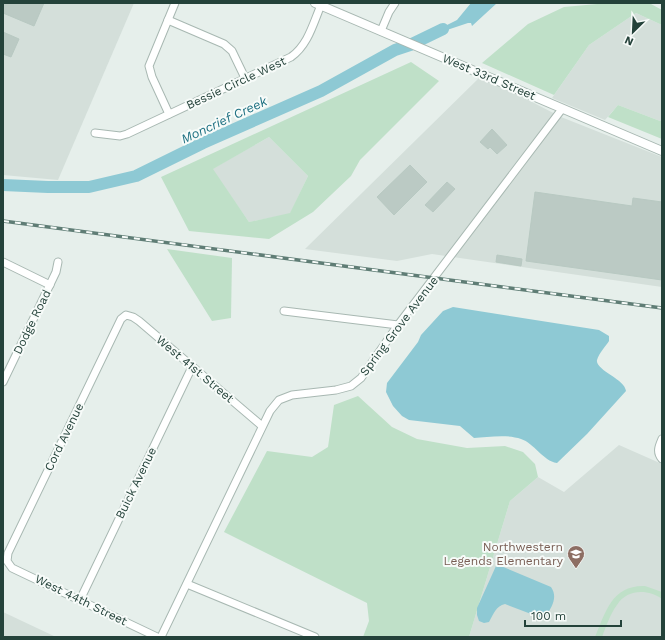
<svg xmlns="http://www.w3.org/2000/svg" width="665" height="640" font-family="'Work Sans',sans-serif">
  <rect width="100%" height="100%" fill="#e6efeb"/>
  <g fill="#d4dfda">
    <path d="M3 3H134L58 180 3 175Z"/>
    <path d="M636 13 662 25V120L660 121 618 105 605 120 552 98 589 45Z"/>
    <path d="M480 77 503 87 561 117 662 157V287L432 254 397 261 305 249Z"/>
    <path d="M269 137 308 176 290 214 249 222 212 169Z"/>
    <path d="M619 445 662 464V637H469L510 501 538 477 564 492Z"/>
    <path d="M3 612 56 637H3Z"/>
  </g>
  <g fill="#bfe0c8" fill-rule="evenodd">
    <path d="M608 3H643L651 4 662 10V25L636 13 589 45 554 95 482 63 528 24 564 7Z"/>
    <path d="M411 62 439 81 360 160 351 176 313 212 269 239 189 231 161 177ZM269 137 308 176 290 213 249 222 213 169Z"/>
    <path d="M618 105 660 121 662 120V139L608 117Z"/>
    <path d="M167 249 232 258 231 318 212 321Z"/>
    <path d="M358 396 392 427 417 439 467 448 505 446 523 452 535 464 538 477 510 501 469 637H363L369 621 367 603 224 532 267 451 312 457 328 447 334 405Z"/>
    <path d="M645 586 662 592V599C648 589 627 589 617 605 610 614 606 627 602 637H595C606 611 612 585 645 586Z"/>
  </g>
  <g fill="#8ec9d4">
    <path d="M471 3H497L472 26 471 23H468L444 31 443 27 457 20Z"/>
    <path d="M453 307 599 330 609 336V341C606 346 599 353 597 360 595 370 625 379 626 391L587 434 557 463C543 461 534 443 521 439 508 434 487 437 474 438L460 426 409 420 402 416 393 406 386 392 387 383 418 342 421 335 443 311Z"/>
    <path d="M496 566H501L551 587C558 597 552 607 546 616L539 617 505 604C496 606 494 613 489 622L484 623 479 621 477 615V608Z"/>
  </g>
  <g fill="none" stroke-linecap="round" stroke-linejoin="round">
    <path stroke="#8ec9d4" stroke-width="12" d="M3 185 48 187H89L136 176 203 143 321 91 395 50 410 45 443 29"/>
  </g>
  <g fill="#bbcac4" stroke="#b8c9c2">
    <path d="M3 3H44L34 26 3 13Z"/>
    <path d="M3 32 19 39 11 57 3 54Z"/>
    <path d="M492 129 507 145 497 154 490 147 488 149 480 142Z"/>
    <path d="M410 165 427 182 394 215 377 197Z"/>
    <path d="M447 182 455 189 433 212 425 205Z"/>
    <path d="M535 192 632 206 633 198 662 202V280L526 261Z"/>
    <path d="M497 255 522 259 521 266 496 262Z"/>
  </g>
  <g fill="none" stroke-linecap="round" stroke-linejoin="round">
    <defs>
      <g id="minor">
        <path d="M168 20 224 44 232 51 245 78"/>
        <path d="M381 31 389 12 395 3"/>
        <path d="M169 114 152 77 149 66 175 3"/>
        <path d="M95 133 120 136 127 134 291 57C308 45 313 24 321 5"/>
        <path d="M3 262 50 285"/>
        <path d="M284 311 398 325"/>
        <path d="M3 382 56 272 58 262"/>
        <path d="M662 439C659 446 656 452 662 459"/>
        <path d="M187 584 315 637"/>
        <path d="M80 600 192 367"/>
        <path d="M157 637 12 568 7 561 8 553 121 319 126 315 133 317 139 321 262 426"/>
        <path d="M161 637 270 411 279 400 292 395 336 390 351 386 361 378 398 325 562 109"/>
      </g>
      <path id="tertiary" d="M315 3 662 151"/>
    </defs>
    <use href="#minor" stroke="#a8b8b2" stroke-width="9"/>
    <use href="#tertiary" stroke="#a8b8b2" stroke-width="10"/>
    <use href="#minor" stroke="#fff" stroke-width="7"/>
    <use href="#tertiary" stroke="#fff" stroke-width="8"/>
    <defs>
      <path id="rail" d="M3 221 662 308"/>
    </defs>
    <use href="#rail" stroke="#5f7d75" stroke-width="3.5"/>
    <use href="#rail" stroke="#f7fbf9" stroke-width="2" stroke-dasharray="6" stroke-linecap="butt"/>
  </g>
  <defs>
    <symbol id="school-pin" viewBox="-11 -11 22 30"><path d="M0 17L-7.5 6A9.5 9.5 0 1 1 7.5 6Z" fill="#8d6e63" stroke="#f7fbf9"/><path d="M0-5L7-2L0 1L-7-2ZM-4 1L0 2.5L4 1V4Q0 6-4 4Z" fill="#fff"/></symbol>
  </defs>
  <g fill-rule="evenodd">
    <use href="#school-pin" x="566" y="544" width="20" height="27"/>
  </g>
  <g text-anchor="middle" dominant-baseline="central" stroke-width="4" stroke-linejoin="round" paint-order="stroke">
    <g font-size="12" fill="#24423a" stroke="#f7fbf9">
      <text transform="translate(489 77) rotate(23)">West 33rd Street</text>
      <text transform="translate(236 83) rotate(-25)">Bessie Circle West</text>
      <text transform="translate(32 322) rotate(-64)">Dodge Road</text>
      <text transform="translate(399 326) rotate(-53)">Spring Grove Avenue</text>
      <text transform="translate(195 369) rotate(40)">West 41st Street</text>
      <text transform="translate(64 437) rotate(-64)">Cord Avenue</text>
      <text transform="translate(136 483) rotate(-64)">Buick Avenue</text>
      <text transform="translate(81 600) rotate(26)">West 44th Street</text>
    </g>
    <g font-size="12" fill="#785e54" stroke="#f7fbf9" text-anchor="end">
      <text x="563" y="547">Northwestern<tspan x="563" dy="14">Legends Elementary</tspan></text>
    </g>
    <g font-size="13" font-style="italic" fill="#1c6f80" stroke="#f7fbf9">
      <text transform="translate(224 120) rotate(-25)">Moncrief Creek</text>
    </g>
  </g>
  <rect width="665" height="640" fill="none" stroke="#24423a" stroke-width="8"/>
  <g transform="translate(633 32) rotate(204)" stroke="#f7fbf9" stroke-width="3" paint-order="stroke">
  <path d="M0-3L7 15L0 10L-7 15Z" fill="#24423a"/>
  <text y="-6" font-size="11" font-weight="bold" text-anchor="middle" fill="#24423a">N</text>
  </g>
  <path d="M525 620v6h96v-6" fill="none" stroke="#24423a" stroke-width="2"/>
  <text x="531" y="620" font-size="12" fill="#24423a" stroke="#f7fbf9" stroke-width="3" paint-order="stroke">100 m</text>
</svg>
